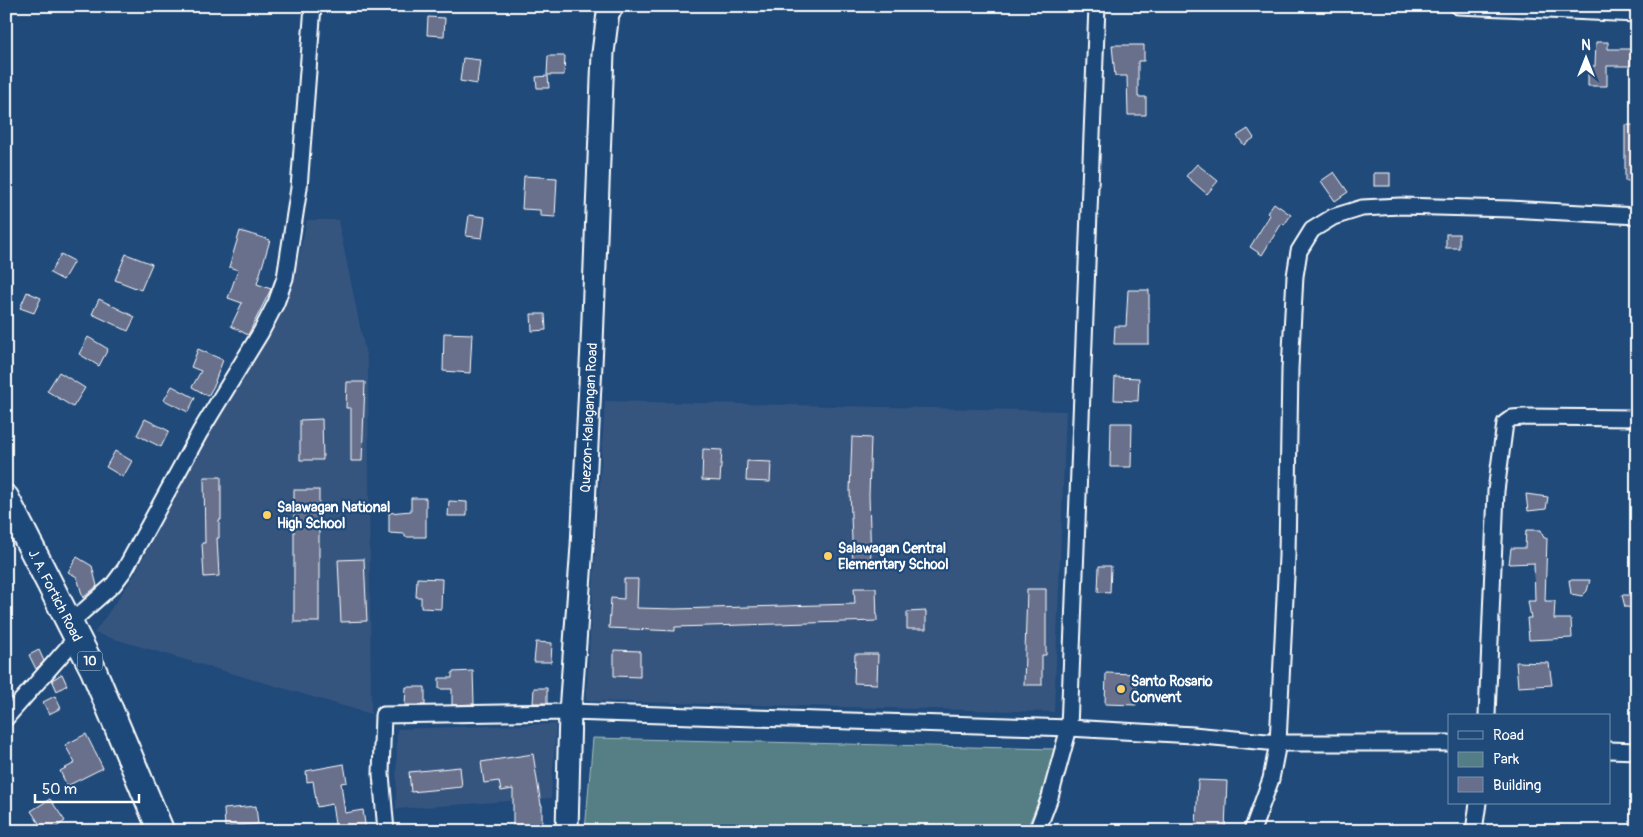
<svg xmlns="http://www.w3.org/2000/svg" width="1643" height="837" font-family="Pangolin,sans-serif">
  <rect width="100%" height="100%" fill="#1f4a7a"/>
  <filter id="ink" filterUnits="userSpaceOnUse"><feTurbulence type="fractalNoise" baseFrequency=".02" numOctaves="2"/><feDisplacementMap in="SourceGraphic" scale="10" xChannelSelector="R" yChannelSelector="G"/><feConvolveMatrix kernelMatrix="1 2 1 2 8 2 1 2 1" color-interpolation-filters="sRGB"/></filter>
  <g filter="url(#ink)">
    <g fill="#35557f">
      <path d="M307 220H338L368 365 371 714 94 633 132 579 200 450 266 339 285 302 298 261Z"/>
      <path d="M605 401 1066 411 1054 712 586 701Z"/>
      <path d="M556 724 551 798 396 809 397 729Z"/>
    </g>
    <path fill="#547e85" stroke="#aabec2" d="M593 738 1054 749 1050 773 1026 831H585Z"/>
    <g fill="#686f8c" stroke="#fff">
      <path d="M428 17 445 18 444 36 427 35Z"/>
      <path d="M1596 42H1608V49H1631V66H1607V86H1588V66H1595Z"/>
      <path d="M1112 45H1144V61H1138V97H1146V115H1128L1127 76H1115Z"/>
      <path d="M548 56H565L564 75H547Z"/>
      <path d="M463 58 480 60 477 84 460 81Z"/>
      <path d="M548 76 549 88H537L536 77Z"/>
      <rect x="1625" y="125" width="12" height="56"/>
      <path d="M1248 129 1254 138 1244 145 1237 136Z"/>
      <path d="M1197 164 1218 181 1207 194 1186 176Z"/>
      <path d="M1334 172 1348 192 1335 201 1321 181Z"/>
      <rect x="1374" y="173" width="16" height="13"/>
      <path d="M524 176 557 178 555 217 540 216V210L522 209Z"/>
      <path d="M1274 203 1291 215 1284 225 1282 223 1262 255 1250 247 1270 215 1267 213Z"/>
      <path d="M469 215 485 217 482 238 466 236Z"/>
      <path d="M240 231 270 240 257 284 271 289 248 335 231 326 242 303 228 298 238 270 229 267Z"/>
      <rect x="1446" y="234" width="13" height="14"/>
      <path d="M61 254 74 261 63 280 50 273Z"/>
      <path d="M126 254 152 264 141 290 115 280Z"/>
      <path d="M1128 290H1149V344H1114L1115 326H1126Z"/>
      <path d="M27 292 41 298 34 313 20 308Z"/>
      <path d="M99 299 135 317 128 331 92 314Z"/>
      <path d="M531 314H545L546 330 532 331Z"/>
      <path d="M444 333 472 334 470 373 443 371Z"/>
      <path d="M88 337 108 349 99 366 79 354Z"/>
      <path d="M198 349 223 360 215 381 216 382 208 396 192 387 201 371 191 367Z"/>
      <path d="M59 372 85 388 73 407 47 391Z"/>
      <path d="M1115 377 1139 378 1138 401 1114 400Z"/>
      <path d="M347 382H365L362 461H351V408H346Z"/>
      <path d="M172 386 195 398 188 412 164 400Z"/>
      <path d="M145 419 169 431 161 447 137 435Z"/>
      <path d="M322 419 323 460H300V420Z"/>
      <path d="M1111 423H1132L1131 467H1110Z"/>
      <path d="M852 437 871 438 869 495 871 565H853L850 491Z"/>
      <path d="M703 449 722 450 720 481 702 480Z"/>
      <path d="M115 451 132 461 123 477 106 467Z"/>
      <path d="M747 461 771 462 770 482 746 481Z"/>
      <path d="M204 477H221V520H219V538H217L219 576 204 577 202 543H205Z"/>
      <rect x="294" y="490" width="25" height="132"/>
      <path d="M1526 494 1548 497 1546 509 1528 511Z"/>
      <path d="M411 498H426V537H405V534L389 533V513L411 511Z"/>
      <path d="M449 501 467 502V516H448Z"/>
      <path d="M1526 530H1541L1544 538H1547L1545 601H1555L1554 619H1571L1572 638 1529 640 1527 618H1531L1528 601H1535L1534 563 1509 564 1511 548H1525Z"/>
      <path d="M77 557 92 566 97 586 83 598 77 577 68 572Z"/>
      <path d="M364 559 367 621 341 622 338 560Z"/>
      <path d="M1099 566H1111L1110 593 1098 592Z"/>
      <path d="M417 578 442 579 441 609 421 608V597H416Z"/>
      <path d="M624 579H638L637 608 675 609 855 604 854 588H876L877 621 675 627V631L609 628 611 598 624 599Z"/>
      <path d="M1569 580H1590L1587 591 1582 596 1571 594Z"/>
      <path d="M1027 589H1046V655H1042V685H1024Z"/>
      <path d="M1622 595H1637V608L1625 607Z"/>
      <path d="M926 611V629H907V612Z"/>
      <path d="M536 642 552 643 551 662H534Z"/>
      <path d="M39 650 44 661 36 669 29 655Z"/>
      <path d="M614 650 640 651V677L614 676Z"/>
      <path d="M855 654H878L877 684 854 683Z"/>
      <path d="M1516 662 1549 663 1552 685 1518 687Z"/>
      <path d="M473 671 474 704 452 705V689H439V678H452V672Z"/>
      <path d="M1106 673 1137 674 1136 705 1105 704Z"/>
      <path d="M62 674 67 685 57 691 52 680Z"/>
      <path d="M406 687H425V705H405Z"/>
      <path d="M534 688H547V703H533Z"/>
      <path d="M55 696 61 708 49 714 43 702Z"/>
      <path d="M86 734 103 768 67 786 60 771 75 763 65 745Z"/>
      <path d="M533 754 541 805H542V831H513V789L501 791 499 781 484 783 481 762Z"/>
      <path d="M344 764 347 782 341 783 345 813 363 810 366 831H336L332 804 317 807 313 781 307 782 306 771Z"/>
      <path d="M460 767 462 787 411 792 409 772Z"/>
      <path d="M1198 780 1227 781 1225 829 1196 828Z"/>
      <path d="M50 799 65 821 51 831H44L31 811Z"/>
      <path d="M256 806 258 824 225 827 224 809Z"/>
    </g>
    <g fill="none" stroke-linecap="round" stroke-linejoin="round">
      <defs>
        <g id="minor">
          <path d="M1458 6 1637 14"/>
          <path d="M70 623 113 585 125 569 200 432 261 332 276 303 285 278 299 188 313 6"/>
          <path d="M1487 716 1496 491 1505 423 1512 418 1524 417 1637 418"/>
          <path d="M6 718 77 637"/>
          <path d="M1609 750 1637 751"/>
          <path d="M386 831 381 774 383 715 570 712 1069 728 1193 735 1278 743H1449"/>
          <path d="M1037 831 1050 797 1069 728 1097 6"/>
          <path d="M1252 831 1271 779 1278 743 1287 556 1290 369 1295 276 1299 251 1312 230 1333 217 1362 208 1400 206 1510 209 1637 216"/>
          <path d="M1474 831 1478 803"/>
        </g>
        <g id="secondary">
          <path id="s1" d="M567 831 570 712 582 546 592 344 603 53 608 13 613 6"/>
        </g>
        <g id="trunk">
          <path id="s2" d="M6 498 93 669 161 831"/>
        </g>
      </defs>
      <use href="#minor" stroke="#fff" stroke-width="19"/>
      <use href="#secondary" stroke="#fff" stroke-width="25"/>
      <use href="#trunk" stroke="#fff" stroke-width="29"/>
      <use href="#minor" stroke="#1f4a7a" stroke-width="15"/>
      <use href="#secondary" stroke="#1f4a7a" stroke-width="21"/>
      <use href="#trunk" stroke="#1f4a7a" stroke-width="25"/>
    </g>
  </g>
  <g fill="#ffd166" stroke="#1f4a7a" stroke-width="2">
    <circle cx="267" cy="515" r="5"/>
    <circle cx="828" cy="556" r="5"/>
    <circle cx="1121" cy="689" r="5"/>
  </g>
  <g text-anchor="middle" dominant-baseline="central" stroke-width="4.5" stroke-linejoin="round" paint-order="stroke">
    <rect fill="#1f4a7a" stroke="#bcc9d7" stroke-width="1" x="77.5" y="651.5" width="25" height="19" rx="4"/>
    <g font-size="12" font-weight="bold" fill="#fff">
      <text x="90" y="661">10</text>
    </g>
    <g font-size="14" fill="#fff" stroke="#1f4a7a">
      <text stroke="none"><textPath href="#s1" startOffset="414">Quezon-Kalagangan Road</textPath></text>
      <text stroke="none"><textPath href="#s2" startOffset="109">J. A. Fortich Road</textPath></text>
    </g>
    <g font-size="14" font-weight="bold" fill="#fff" stroke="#1f4a7a" text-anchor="start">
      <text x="277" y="507">Salawagan National<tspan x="277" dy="16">High School</tspan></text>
      <text x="838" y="548">Salawagan Central<tspan x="838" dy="16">Elementary School</tspan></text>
      <text x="1131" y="681">Santo Rosario<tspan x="1131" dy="16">Convent</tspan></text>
    </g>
  </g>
  <rect width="1643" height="837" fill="none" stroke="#1f4a7a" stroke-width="25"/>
  <rect x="12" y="12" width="1618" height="812" fill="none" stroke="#fff" stroke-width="2" filter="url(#ink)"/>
  <rect x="1448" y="714" width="162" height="90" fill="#1f4a7a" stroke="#7992af"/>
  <rect x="1458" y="731" width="25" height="8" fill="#1f4a7a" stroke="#7992af"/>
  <text x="1493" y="740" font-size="15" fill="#ffffff">Road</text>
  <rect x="1458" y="752" width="25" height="15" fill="#547e85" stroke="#7992af"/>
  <text x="1493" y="764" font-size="15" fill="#ffffff">Park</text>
  <rect x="1458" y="777" width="25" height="15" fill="#686f8c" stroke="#7992af"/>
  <text x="1493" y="790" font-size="15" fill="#ffffff">Building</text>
  <g transform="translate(1586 58)" stroke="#1f4a7a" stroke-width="4" paint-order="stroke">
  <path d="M0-4L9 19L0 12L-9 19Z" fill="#ffffff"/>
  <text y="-8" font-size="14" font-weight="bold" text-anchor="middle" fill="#ffffff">N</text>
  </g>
  <path d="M35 794v8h104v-8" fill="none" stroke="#ffffff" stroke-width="2.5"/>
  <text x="42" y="794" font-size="15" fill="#ffffff" stroke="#1f4a7a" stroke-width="4" paint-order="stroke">50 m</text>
</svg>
